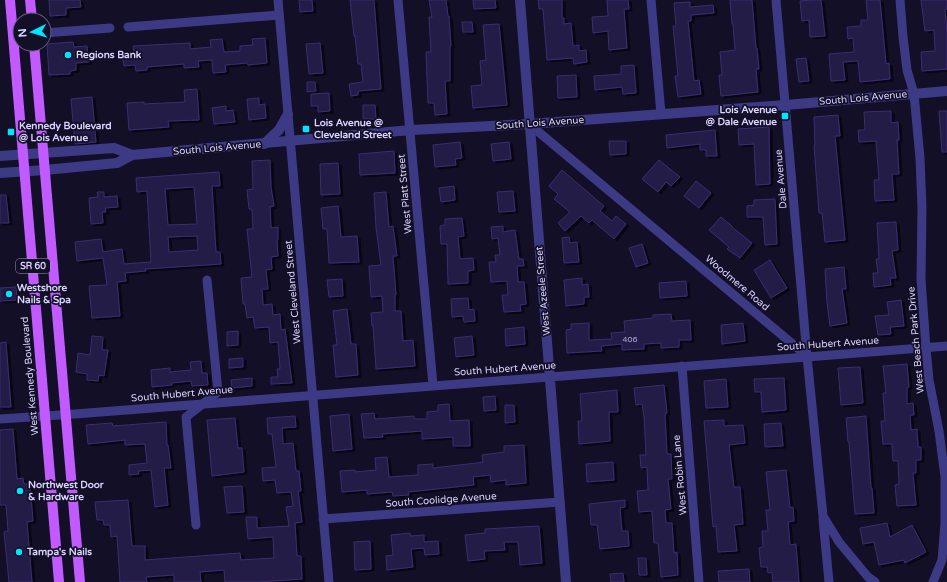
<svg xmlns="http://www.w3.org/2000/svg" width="947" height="582" font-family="'Varela Round',sans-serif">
  <defs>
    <filter id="shadow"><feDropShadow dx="3" dy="2" stdDeviation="0" flood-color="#0009"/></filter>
  </defs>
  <rect width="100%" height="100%" fill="#130f26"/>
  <g fill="#241b47" stroke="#3b2d73" fill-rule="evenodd" filter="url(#shadow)">
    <path d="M49 0H80L81 7 66 8V15L50 16Z"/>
    <path d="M299 0H312L313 11 300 12Z"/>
    <path d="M350 0H374L381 89 358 91V95L351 96 349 84 363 82 361 64H358L355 36H354Z"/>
    <path d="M429 0H446L448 16H449L451 46H450V81H445L447 114 435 115 434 103H428L426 52H431L429 17H432Z"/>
    <path d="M473 0H495L496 8 474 9Z"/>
    <path d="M538 0H562V18H564V24L571 23 573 46 579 45V51L586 50 587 62 574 64 573 58 547 60 543 9H539Z"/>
    <path d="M607 0H628L629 9H624L627 48 609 50 608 31 593 33 592 17 608 16Z"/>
    <path d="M730 0H752L756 48H757L759 69H756L758 92 721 96 719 75H722L720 52 735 50 733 24H732Z"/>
    <path d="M811 0H821L825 36 810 37 809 20 802 21 800 1Z"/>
    <path d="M866 0H880L886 64 889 63 890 79 860 82 858 61 843 62 845 80 831 81 829 54 854 52 853 38 848 39 847 27 861 26V20H868Z"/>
    <path d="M921 0H947V9L945 10 947 32V69L922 71 921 52 935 51 934 30 925 31Z"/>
    <path d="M690 2V7L713 5 714 13 691 15V21H688L694 81 699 80 701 94 678 97 675 76H678L673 26H676L674 3Z"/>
    <path d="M462 22H472L473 32H463Z"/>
    <path d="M499 24 507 105 473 108 471 86 482 85 480 61 486 60 483 25Z"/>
    <path d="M265 38 267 63 248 65 247 63 225 65 226 72 213 73 212 60 198 61 199 67 184 68V64L147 67V70L136 71 135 65 124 66 122 54 134 53 133 46 190 43V49L211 47 210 40 222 39 224 52 240 51V46L253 45 252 39Z"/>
    <path d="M73 42 74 47 87 46 89 62 76 63V70L70 71V74L49 75 47 44Z"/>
    <path d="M320 43 323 73 309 74 306 44Z"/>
    <path d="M806 58 809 81 799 82 796 59Z"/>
    <path d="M634 65 636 93 623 94 622 87 595 90 594 76 621 74V66Z"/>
    <path d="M576 75 577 97 558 98 557 76Z"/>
    <path d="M307 82H315L316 91 307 92Z"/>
    <path d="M197 89 199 120 168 121 169 127 129 130 127 103 144 102V104L185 102 184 90Z"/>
    <path d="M329 93 330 111 318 112V106H311V94Z"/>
    <path d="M92 97 96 142 75 144 71 99Z"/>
    <path d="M259 98V105L265 104 266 118 249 120 247 99Z"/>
    <path d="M363 105H375L376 119H363Z"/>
    <path d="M226 106V111L233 110 235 122 214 124 212 108Z"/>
    <path d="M891 111V123L898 122 899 140H897L899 174H892L894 200 875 201 874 180H879L876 141 859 142 858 130H865L864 112Z"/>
    <path d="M939 111H947V152H942Z"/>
    <path d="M838 115 840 136H835L845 240 825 242 822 213H819L814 145H815L814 117Z"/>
    <path d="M769 127 770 184 756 185 754 144 739 145 738 129Z"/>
    <path d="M715 130 717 156H706V150H700V144L667 148 666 135Z"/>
    <path d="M609 141H626V154L610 155Z"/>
    <path d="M460 142 462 158 455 159 456 165 435 167 433 145Z"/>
    <path d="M509 142 511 159 493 161 491 144Z"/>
    <path d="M394 151 395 173 360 175 359 154Z"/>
    <path d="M270 160 271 187 274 206 270 207 271 228 278 227V240H277L278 256 271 257 272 269 266 270 268 289H262L263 305 272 304 273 315 280 314 281 330 285 329 292 383 271 384V377H278L277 369H280L278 342 270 343 269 327 255 328 253 317 247 318 245 304H243L241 278 252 277 247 229H253L252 209H249L247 190 253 189 252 161Z"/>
    <path d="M659 160 680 177 671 186 666 182 658 192 642 179Z"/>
    <path d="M338 163 340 194 321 195 320 164Z"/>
    <path d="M562 170 604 206 600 211 612 221 616 216 626 224 614 239 592 220 589 223 581 216 565 231 558 223 570 212 554 199 558 194 549 186Z"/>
    <path d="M219 172 220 186H212L216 252H220L221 264 145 269 146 271 125 273 126 281 117 282 120 316 92 318 89 286 107 285 103 258 77 261 75 242 101 239 103 252 122 249 124 264 151 262 147 191 137 192 136 178ZM194 187 197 224 168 225 165 189ZM197 236 198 250 169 252 168 237Z"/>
    <path d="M696 181 711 193 699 208 684 196Z"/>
    <path d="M454 186 455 200 441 202 439 188Z"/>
    <path d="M513 191 515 211 499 212 497 192Z"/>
    <path d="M97 192H104V197L117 196 118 207 105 208 106 212H102L103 223 91 224 89 198 98 197Z"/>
    <path d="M386 192 389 227 393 226 397 256H393L396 295H395V311H401L403 341 413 340 415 366 376 369 373 325 372 326 371 313 383 312 382 296 371 297 369 266 381 265 376 228 374 193Z"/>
    <path d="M0 195H6L9 223H0Z"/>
    <path d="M775 199 777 244 765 245 763 217H747V206L754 205V200Z"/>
    <path d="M338 206 341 237 357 236 359 262 329 263 327 229H323L321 208Z"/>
    <path d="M721 217 732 226V227L752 243 740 258 727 249 729 247 709 230Z"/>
    <path d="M462 218 464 236 458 237 460 259 473 258 474 270 468 271V283L448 284 447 244H441L440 226 445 225V219Z"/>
    <path d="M896 222 898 250 892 251 896 278H890L891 285 874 287 873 273H878L876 259H879L877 223Z"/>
    <path d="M503 226V232L515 230 519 259H523L524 266H517L518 282H524L526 304 520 305 521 311 504 312 502 295H508L507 281 491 282 489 262H496L495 255H500L498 238 492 239 491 227Z"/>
    <path d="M569 237 570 243 577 242 579 262 564 263 562 238Z"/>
    <path d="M642 244 648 263 636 267 629 248Z"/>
    <path d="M770 260 787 288 771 298 754 270Z"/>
    <path d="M844 267 846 289H842L847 323 830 326 827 303 825 269Z"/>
    <path d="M582 278V285L588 284 589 297H584V304L566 306 564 280Z"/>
    <path d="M342 279 343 296 329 297 327 280Z"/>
    <path d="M686 281 687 296 660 298 659 283Z"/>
    <path d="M16 287 17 300 0 301V288Z"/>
    <path d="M468 298 469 310 474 309 475 321 464 322 463 316 452 317 451 299Z"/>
    <path d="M901 300 904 326 890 327 891 334 878 335 875 316 889 315 887 302Z"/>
    <path d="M347 309 351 344H356L358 375 336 377 333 345H337L333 311Z"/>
    <path d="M671 314 672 321 690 320 691 340H679V347L661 348V343L644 344V349L622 350V344L601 346 602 351 567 353 566 330 571 329V324L589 323V340L612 339 611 333 625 332 624 321 653 318V315Z"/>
    <path d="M743 323 745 341 722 344 721 325Z"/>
    <path d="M524 327 525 344 506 346 505 329Z"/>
    <path d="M238 331V345L227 346V332Z"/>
    <path d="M92 336 103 337 102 350H108L104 376 99 375 98 381 87 380V374L76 372 78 353 90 355Z"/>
    <path d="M472 336 474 355 456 357 454 338Z"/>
    <path d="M6 342 11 407H0V343Z"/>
    <path d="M243 358V367L229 368V359Z"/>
    <path d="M201 361 202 373H207L208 385 192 386 191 381 171 383 172 385 152 387 151 370 170 368V372L191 370 190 362Z"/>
    <path d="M907 364 909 387 907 388V404L913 403 914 415H910L911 430 917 429 918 447H921V460H916V473H913L916 505 897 506 895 485 899 484 898 461H893L892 444H883L881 421H885L883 393H886L883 366Z"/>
    <path d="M860 367 863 403 841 405 838 368Z"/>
    <path d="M252 378V386L232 388 231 380Z"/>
    <path d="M784 378 786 410 762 412 761 392H755L754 379Z"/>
    <path d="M726 379 728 407 706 408 704 381Z"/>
    <path d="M664 385 667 413 665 414 667 454H671L672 479H668L671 509 665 510 666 523H672L674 553 677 552 678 575 661 577 658 543H654L652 511 639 512 637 491 648 490 647 467 641 468 640 455H646L644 416 642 404 636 405 634 388Z"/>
    <path d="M617 390 618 412H609L610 441 579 444 578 421H582L580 394Z"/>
    <path d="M495 396 496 410 484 411 483 397Z"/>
    <path d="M449 404 450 421 469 420 470 446H453V437L422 439V431L382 434 383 437 364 438 361 414 374 413 375 419 414 416V419H427V412L438 411V405Z"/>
    <path d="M505 405H514L515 422 505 423Z"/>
    <path d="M349 414 352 449 333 451 330 416Z"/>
    <path d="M295 416 296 427 282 428 283 444 293 443 296 471H299L301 491H298L302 522 295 523 297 556H301L302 579 259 582H225L224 570 200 572 201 582H174V575L146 577 147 582H120L117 536 111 537 110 525H104L103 520H97L95 502 128 500 132 546H145V560L240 553 241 560 274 558 273 537 248 539 246 517H257V528L289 526 286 507 293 506 291 492 277 493 275 480 263 481 262 468 276 467 272 434H268L267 418Z"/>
    <path d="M866 416 871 488H872L874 513 855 514 849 442H848L846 418Z"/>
    <path d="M235 418 238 448H242L244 472 212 476 207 420Z"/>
    <path d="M724 420V426L743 425 745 443 729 445 734 487H740L743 524 734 525 737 551 718 552 716 526 713 527 704 421Z"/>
    <path d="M166 422 167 445H168L171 468H164L168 505 155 507 151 470 138 471 139 474 129 475V465L147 463 145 444 125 445V440L88 444 86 425 112 423 113 426Z"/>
    <path d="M781 423 783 446 765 447 764 424Z"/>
    <path d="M13 429 17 479 23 478 24 484H30L33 521 27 522 32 582H9L4 532 8 531 6 505H0V430Z"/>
    <path d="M524 445 526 483 506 485V480L491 482 490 475 473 477 474 485 408 492 409 495 393 496 392 492 367 494V490L342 492 340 471 355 470V472L376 470 375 458 387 457 389 477 418 475V465L433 464V468L477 463 483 462 482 455 504 452V446Z"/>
    <path d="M613 462 614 480 587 482 586 464Z"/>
    <path d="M786 470 790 508 793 507 794 521 788 522 790 545 796 544 799 582H773L772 572 768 573 767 567H761L759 548 763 547 762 531H768L766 510H770L766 472Z"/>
    <path d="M242 486 244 512 227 513 224 487Z"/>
    <path d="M625 500V507L620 508 622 531H628L629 546 600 549 597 525H591L589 504Z"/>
    <path d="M887 523 890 537 912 525 926 552 905 563 904 560 879 565 874 542 863 544 860 528Z"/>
    <path d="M539 526 542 563 520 565 518 542H504L505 550 484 551 485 559 468 561 465 535 485 533V529Z"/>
    <path d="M410 533V536L424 535V542L438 541 439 554 425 555 424 548 411 549 413 567 387 570 386 556 393 555 391 535Z"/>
    <path d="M370 541 371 569 355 570 354 542Z"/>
    <path d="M638 558H646L647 575H639Z"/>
    <path d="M749 569 750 582H719L718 571Z"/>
    <path d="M623 573 624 582H611L610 574Z"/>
  </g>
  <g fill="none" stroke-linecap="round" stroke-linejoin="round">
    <g stroke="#3d3a85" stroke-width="9">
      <path d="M278 0 329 582"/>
      <path d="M398 0 433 385"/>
      <path d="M651 0 661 114"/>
      <path d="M776 0 807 356"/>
      <path d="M900 0 903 37 907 70 914 94 920 158 922 208 921 279 926 348 929 380 939 431 945 477V523L942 560 933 582"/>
      <path d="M128 27 279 15"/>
      <path d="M44 33 110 28"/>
      <path d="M529 124 807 356 823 516 839 542 868 577 875 582"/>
      <path d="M682 366 699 582"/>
      <path d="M0 419 75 414 947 346"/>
      <path d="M323 519 560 502"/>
      <path d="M823 519 829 582"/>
      <path d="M196 525 186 417 218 392 207 280"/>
    </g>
    <g stroke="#3d3a85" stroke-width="10">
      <path d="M520 0 566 582"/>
      <path d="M264 144 279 130 288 114"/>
      <path d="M0 156 114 148 132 155"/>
      <path d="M0 173 45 170 117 163 132 155 411 130 529 124 786 105 947 91"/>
    </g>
    <g stroke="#c25bff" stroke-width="10">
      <path d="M10 0 59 582"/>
      <path d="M30 0 32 20"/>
      <path d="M34 44 80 582"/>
    </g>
  </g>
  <g fill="#00e5ff" stroke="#130f26" stroke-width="1.5">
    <circle cx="68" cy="55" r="4"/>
    <rect x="781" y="112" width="8" height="8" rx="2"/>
    <rect x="302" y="125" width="8" height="8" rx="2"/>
    <rect x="7" y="128" width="8" height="8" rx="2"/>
    <circle cx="9" cy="294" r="4"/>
    <circle cx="20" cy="491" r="4"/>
    <circle cx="19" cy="552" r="4"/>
  </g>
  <g text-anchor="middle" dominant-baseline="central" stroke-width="3.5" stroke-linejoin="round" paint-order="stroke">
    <g font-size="8" fill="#aca6d1">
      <text x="630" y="339">406</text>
    </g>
    <rect fill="#130f26" stroke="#9e99be" stroke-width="1" x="16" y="259" width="34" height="14" rx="3"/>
    <g font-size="9" font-weight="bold" fill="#d9d4ff">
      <text x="33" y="266">SR 60</text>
    </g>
    <g font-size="10" font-weight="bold" fill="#d9d4ff" stroke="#130f26" text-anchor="start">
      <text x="76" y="55">Regions Bank</text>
      <text x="777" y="110" text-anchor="end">Lois Avenue<tspan x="777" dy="12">@ Dale Avenue</tspan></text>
      <text x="314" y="123">Lois Avenue @<tspan x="314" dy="12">Cleveland Street</tspan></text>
      <text x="19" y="126">Kennedy Boulevard<tspan x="19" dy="12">@ Lois Avenue</tspan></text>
      <text x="17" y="288">Westshore<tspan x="17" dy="12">Nails &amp; Spa</tspan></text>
      <text x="28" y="485">Northwest Door<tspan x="28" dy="12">&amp; Hardware</tspan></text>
      <text x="27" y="552">Tampa's Nails</text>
    </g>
    <g font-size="10" fill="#d9d4ff" stroke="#130f26">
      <text transform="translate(863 98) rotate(-5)">South Lois Avenue</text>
      <text transform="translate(540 123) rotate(-4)">South Lois Avenue</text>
      <text transform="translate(217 148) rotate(-5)">South Lois Avenue</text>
      <text transform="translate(781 179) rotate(-95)">Dale Avenue</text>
      <text transform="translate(405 194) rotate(-95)">West Platt Street</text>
      <text transform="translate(737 283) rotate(40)">Woodmere Road</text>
      <text transform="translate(543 291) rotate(-95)">West Azeele Street</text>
      <text transform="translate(293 292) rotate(-95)">West Cleveland Street</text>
      <text transform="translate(916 340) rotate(-95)">West Beach Park Drive</text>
      <text transform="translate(828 344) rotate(-4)">South Hubert Avenue</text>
      <text transform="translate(505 369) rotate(-4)">South Hubert Avenue</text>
      <text transform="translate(30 376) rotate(-95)">West Kennedy Boulevard</text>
      <text transform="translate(182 394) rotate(-5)">South Hubert Avenue</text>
      <text transform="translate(680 475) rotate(-95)">West Robin Lane</text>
      <text transform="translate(441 500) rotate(-4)">South Coolidge Avenue</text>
    </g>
  </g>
  <g transform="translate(32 32) rotate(265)"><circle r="19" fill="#130f26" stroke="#625e7d"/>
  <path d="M0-3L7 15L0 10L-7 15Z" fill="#00e5ff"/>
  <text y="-6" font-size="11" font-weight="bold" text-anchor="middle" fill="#d9d4ff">N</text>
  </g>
</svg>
